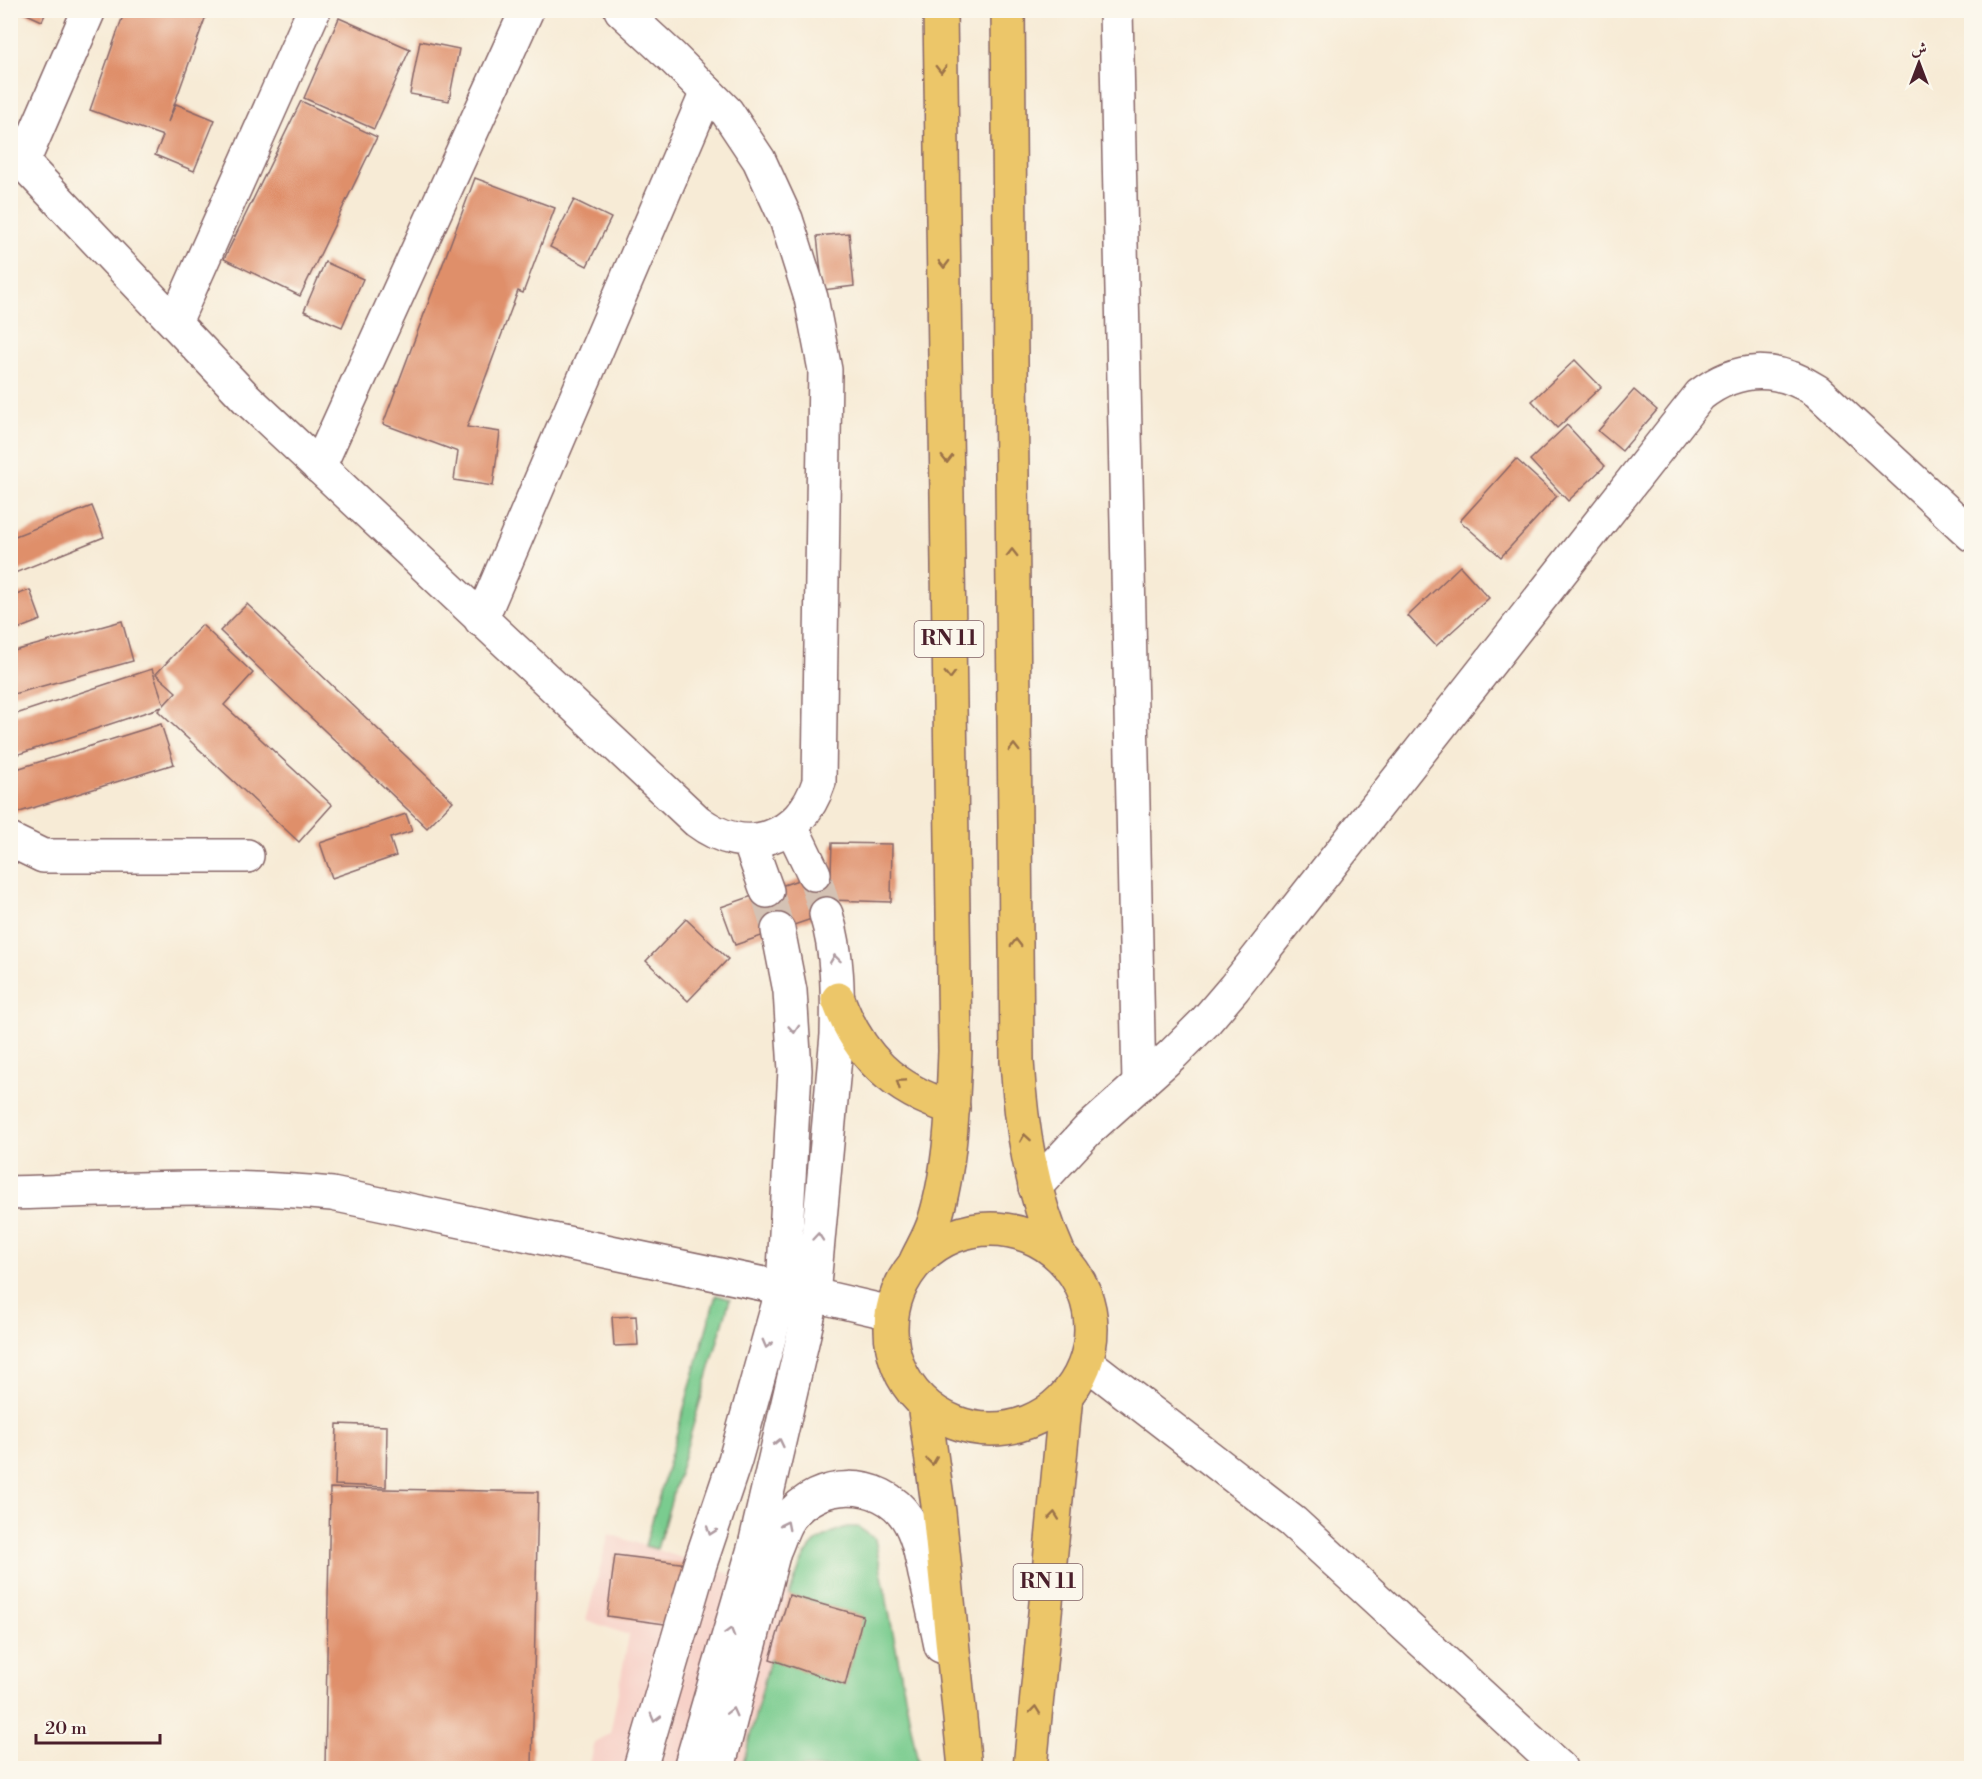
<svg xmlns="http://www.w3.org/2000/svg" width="1982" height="1779" font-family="'Libre Bodoni',Amiri,serif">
  <rect width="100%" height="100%" fill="#fbf7ec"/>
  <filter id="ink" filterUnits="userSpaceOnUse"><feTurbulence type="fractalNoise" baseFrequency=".0167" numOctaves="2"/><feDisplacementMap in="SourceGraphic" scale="12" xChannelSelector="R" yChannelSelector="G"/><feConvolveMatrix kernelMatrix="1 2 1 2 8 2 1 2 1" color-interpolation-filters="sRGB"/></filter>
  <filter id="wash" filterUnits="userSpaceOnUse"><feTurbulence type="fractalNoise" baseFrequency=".008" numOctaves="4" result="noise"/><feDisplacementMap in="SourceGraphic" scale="24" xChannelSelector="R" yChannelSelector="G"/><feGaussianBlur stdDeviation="1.35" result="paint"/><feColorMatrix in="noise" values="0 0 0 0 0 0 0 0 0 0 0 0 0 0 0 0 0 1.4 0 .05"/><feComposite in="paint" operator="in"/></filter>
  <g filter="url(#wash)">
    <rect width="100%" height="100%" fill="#f7ebd6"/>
    <path fill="#f7d1c8" d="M609 1534 745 1579 791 1591 809 1547 919 1768H589L595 1742 610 1734 629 1635 586 1620Z"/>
    <g fill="#7acc8f" stroke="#62765d" stroke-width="1.5">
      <path d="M716 1295 730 1299 657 1549 645 1546Z"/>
      <path d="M847 1527H858L875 1539 919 1768H742L770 1659 845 1685 863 1616 789 1595C805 1556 803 1541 847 1527Z"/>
    </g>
    <g id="blocks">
      <g fill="#df8f6b">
        <path d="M18 10H47L42 21Z"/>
        <path d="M125 10H208L168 122 176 104 215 120 194 171 155 155 163 136 90 110Z"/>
        <path d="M339 18 410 49 374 129 304 98Z"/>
        <path d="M420 41 459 49 449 101 410 94Z"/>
        <path d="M301 101 377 137 300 296 224 259Z"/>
        <path d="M475 178 555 208 523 293 518 291 467 427 500 432 493 486 454 480 458 452 383 424Z"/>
        <path d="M574 200 611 218 587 266 550 247Z"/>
        <path d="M849 233 854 286 823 290 817 236Z"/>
        <path d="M325 262 363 279 342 327 304 311Z"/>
        <path d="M1575 360 1601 387 1557 428 1532 401Z"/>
        <path d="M1634 390 1657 410 1622 451 1598 431Z"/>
        <path d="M1567 425 1605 466 1568 501 1530 460Z"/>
        <path d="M1516 459 1557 496 1501 557 1460 521Z"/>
        <path d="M92 506 104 537 10 575V538Z"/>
        <path d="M1460 566 1489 598 1436 646 1408 616Z"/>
        <path d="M30 590 41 620 10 632V597Z"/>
        <path d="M247 604 453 801 427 828 220 631Z"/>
        <path d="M122 621 133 661 10 695V652Z"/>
        <path d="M202 625 253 673 224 705 332 805 299 842 158 711 162 707 10 757V716L152 669 164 705 176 692 156 674Z"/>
        <path d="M161 724 174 764 10 815V771Z"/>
        <path d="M406 814 412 831 390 838 396 856 332 878 320 843Z"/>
        <path d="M832 843 892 844 891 902 830 900Z"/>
        <path d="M818 873 832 912 735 945 721 907Z"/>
        <path d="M686 919 728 959 688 1001 646 961Z"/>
        <path d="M636 1316 638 1345 614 1346 612 1317Z"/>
        <path d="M337 1424 387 1426 386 1487 335 1485Z"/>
        <path d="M330 1488 538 1492 532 1768H325Z"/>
        <path d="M615 1555 688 1564 679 1626 607 1616Z"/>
        <path d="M789 1595 863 1616 845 1685 770 1659Z"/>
      </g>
    </g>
  </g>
  <g filter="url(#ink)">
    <use href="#blocks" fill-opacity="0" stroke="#876667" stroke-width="1.5"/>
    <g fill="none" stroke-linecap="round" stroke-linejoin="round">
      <g stroke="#d4c2b4" stroke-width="33" stroke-dasharray="33 16" stroke-linecap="butt">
        <path d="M814 874 826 914"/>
        <path d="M767 891 778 930"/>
      </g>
      <defs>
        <g id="minor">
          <path d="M1116 10 1139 1085"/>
          <path d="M10 149 246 398 697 821C746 858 800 840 819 782L825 370 811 298 786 219 759 160 727 112 672 57 621 10"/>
          <path d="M23 162 89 10"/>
          <path d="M175 322 314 10"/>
          <path d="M319 467 527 10"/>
          <path d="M481 620 707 92"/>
          <path d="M791 826 814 874"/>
          <path d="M10 840 43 856H247"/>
          <path d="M749 841 767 891"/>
          <path d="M1035 1187 1087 1131 1173 1054 1205 1022 1234 988 1700 395C1737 366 1777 365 1817 391L1972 535"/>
          <path d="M10 1193C119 1190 224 1183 332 1194L783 1288 891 1313"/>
          <path d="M1086 1362 1293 1522 1560 1768"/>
          <path d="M640 1768 700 1564 735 1460 783 1288 795 1070 790 991 778 930"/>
          <path d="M690 1768 755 1545 813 1295 837 1035C838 994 838 953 826 914"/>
          <path d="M718 1768 774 1551C779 1541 782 1527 789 1518 817 1479 881 1478 907 1518 918 1535 921 1555 925 1574 931 1598 936 1622 941 1646"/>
        </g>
        <g id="highway">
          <path d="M1008 10 1017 1061C1021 1127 1031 1192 1059 1254"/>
          <path d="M838 999C859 1056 893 1090 953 1108"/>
          <circle cx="991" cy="1329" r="100"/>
          <path d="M916 1261C922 1248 931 1234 935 1219 951 1167 953 1105 955 1051L940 10"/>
          <path d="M924 1404 939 1512 965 1768"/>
          <path d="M1030 1768 1066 1396"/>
        </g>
      </defs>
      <use href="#minor" stroke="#876667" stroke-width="36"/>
      <use href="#highway" stroke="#876667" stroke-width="36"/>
      <use href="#minor" stroke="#fff" stroke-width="33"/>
      <use href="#highway" stroke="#ecc669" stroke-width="33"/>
    </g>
    <defs><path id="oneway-chevron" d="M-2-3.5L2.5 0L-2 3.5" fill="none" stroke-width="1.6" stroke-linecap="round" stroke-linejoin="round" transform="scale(1.5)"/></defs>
    <g stroke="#9b724a">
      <use href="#oneway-chevron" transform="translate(941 69) rotate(89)"/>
      <use href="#oneway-chevron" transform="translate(944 264) rotate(89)"/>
      <use href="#oneway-chevron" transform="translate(947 459) rotate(89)"/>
      <use href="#oneway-chevron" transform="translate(1012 553) rotate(-90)"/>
      <use href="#oneway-chevron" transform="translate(950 675) rotate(89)"/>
      <use href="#oneway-chevron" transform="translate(1014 748) rotate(-90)"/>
      <use href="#oneway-chevron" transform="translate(1016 943) rotate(-90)"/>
      <use href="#oneway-chevron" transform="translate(900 1083) rotate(-146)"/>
      <use href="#oneway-chevron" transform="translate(1025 1138) rotate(-99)"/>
      <use href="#oneway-chevron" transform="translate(932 1461) rotate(82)"/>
      <use href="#oneway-chevron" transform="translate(1054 1516) rotate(-84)"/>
      <use href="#oneway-chevron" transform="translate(1035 1710) rotate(-84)"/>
    </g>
    <g stroke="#ae9aa0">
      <use href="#oneway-chevron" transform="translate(835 959) rotate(-98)"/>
      <use href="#oneway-chevron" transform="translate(794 1029) rotate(86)"/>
      <use href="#oneway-chevron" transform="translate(818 1237) rotate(-85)"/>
      <use href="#oneway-chevron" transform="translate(767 1344) rotate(105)"/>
      <use href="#oneway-chevron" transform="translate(779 1443) rotate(-77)"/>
      <use href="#oneway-chevron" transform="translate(786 1525) rotate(-63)"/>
      <use href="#oneway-chevron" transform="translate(711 1531) rotate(109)"/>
      <use href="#oneway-chevron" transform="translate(730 1632) rotate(-74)"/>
      <use href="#oneway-chevron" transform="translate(732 1712) rotate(-76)"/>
      <use href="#oneway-chevron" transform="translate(655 1718) rotate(106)"/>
    </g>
  </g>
  <g text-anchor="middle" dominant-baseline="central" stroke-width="4.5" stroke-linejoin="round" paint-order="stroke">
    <g fill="#fbf7ec" stroke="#7f6065" stroke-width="1.5">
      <rect x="914.5" y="621" width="69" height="36" rx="4.5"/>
      <rect x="1013.5" y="1564" width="69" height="36" rx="4.5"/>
    </g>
    <g font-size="21" font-weight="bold" fill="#4a1f2b">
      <text x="949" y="639">RN 11</text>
      <text x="1048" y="1582">RN 11</text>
    </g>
  </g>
  <rect width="1982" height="1779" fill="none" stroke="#fbf7ec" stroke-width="36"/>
  <g transform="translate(1919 63)" stroke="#fbf7ec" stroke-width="4.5" paint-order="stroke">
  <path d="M0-4.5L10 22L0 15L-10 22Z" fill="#4a1f2b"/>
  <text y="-9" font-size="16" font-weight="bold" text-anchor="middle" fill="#4a1f2b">ش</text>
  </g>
  <path d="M36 1734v9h124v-9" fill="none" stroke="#4a1f2b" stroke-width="3"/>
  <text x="45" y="1734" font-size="18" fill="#4a1f2b" stroke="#fbf7ec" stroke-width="4.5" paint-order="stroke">20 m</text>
</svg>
